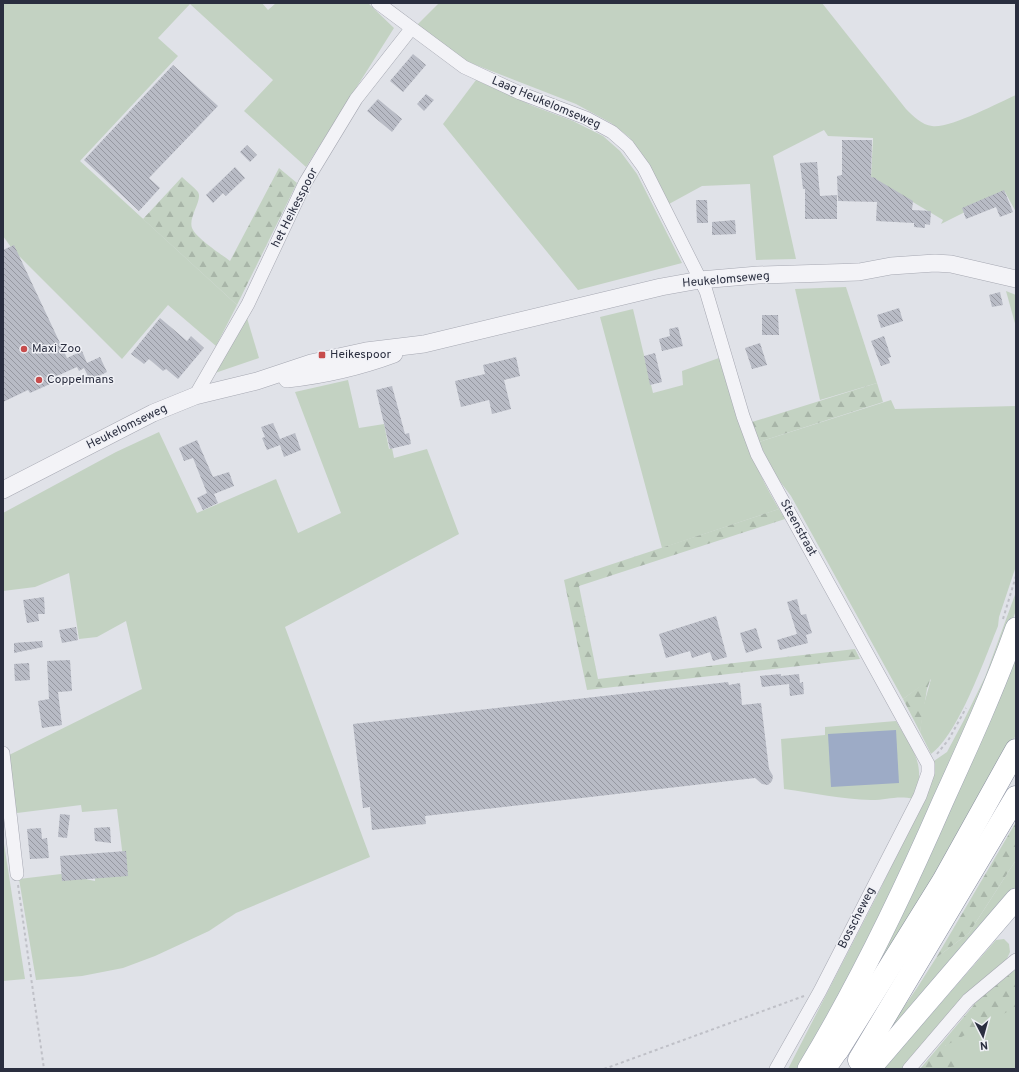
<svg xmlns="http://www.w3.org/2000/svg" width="1019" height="1072" font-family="Overpass,sans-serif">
  <defs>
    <pattern id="forest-firs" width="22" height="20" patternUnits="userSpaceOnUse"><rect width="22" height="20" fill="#c3d2c2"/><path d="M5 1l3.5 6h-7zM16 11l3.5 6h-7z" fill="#a8b5a8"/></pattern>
    <pattern id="building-back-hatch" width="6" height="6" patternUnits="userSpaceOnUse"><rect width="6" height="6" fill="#b8bbc5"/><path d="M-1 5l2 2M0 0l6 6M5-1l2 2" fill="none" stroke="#9698a1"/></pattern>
  </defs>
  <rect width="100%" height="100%" fill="#e0e2e8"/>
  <g fill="#c3d2c2">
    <path d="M3 3H262L268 10 276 3H368L394 28 306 167 244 111 273 80 190 4 158 38 178 56 80 161 237 305 216 346 168 305 122 359 13 250 3 236Z"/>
    <path d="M439 3H822L906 109C913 116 922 125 932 126 949 129 998 103 1016 95V212L1005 192 941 224 943 220 871 177 873 138 828 136 824 130 773 156 796 259 756 260 750 184 702 186 669 204 649 164 629 137 611 123 576 104 463 60 414 28Z"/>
    <path d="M476 80 533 106 573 121 603 136 620 151 637 174 682 263 578 290 443 124Z"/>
    <path d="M846 287 877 383 820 400 795 289Z"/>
    <path d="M1006 291 1016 295V327Z"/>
    <path d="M633 309 653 393 683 385 682 371 719 358C735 413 749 459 779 509L662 548 600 317Z"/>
    <path d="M247 318 259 358 215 373Z"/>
    <path d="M348 380 359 428 384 424 389 449 392 448 394 458 427 449 459 534 285 627 370 857 236 913 209 931 155 956 123 968 82 976 36 980 19 879 61 874 95 881V869L124 866 117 809 82 812 81 805 9 814 3 758 142 689 126 621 97 637 79 639 69 573 35 587 3 591V513L116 452 159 432 197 513 276 479 298 533 341 513 295 392Z"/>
    <path d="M891 400 895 409 1016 406V566L999 617 998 626C985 658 958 735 931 754L920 732 923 708 931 679 903 699 791 496 775 475 759 442Z"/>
    <path d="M1016 592V610L1009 631 920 840 802 1069H788L881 888 921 800 931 763 947 752 964 720 985 677Z"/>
    <path d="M1016 653V735L944 863 848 1015Z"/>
    <path d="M896 721C913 750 927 765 914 799 897 795 888 800 871 800 842 799 813 793 784 789L781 739 825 735V727Z"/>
    <path d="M3 837 25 979 3 981Z"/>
    <path d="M1016 860V890L861 1069 917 988 936 958 969 933Z"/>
    <path d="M1004 939 1009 944 1010 952 1005 963 954 1009 901 1069H883L996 940Z"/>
    <path d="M1016 980V1069H923L949 1042Z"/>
  </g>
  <g fill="url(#forest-firs)">
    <path d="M279 168 297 183 237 305 143 219 182 177C187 182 194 187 198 192 203 200 188 217 192 228 196 238 221 254 230 261Z"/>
    <path d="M877 383 883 402 759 442 752 422Z"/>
    <path d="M779 509 785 519 579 586 598 679 855 649 860 659 587 690 564 580Z"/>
    <path d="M931 678 927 689 920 732 903 699Z"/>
    <path d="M1016 822V860L969 933 936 958Z"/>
    <path d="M1016 969V1007L945 1046 957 1069H920L978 1000Z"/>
  </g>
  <path fill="#9dabc6" d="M896 730 899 783 831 787 828 734Z"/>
  <g fill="url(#building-back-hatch)">
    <path d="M413 54 426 65 403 92 390 81Z"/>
    <path d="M173 65 218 106 149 178 160 188 139 211 84 160Z"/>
    <path d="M426 94 434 100 424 111 417 104Z"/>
    <path d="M378 99 402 119 392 132 367 111Z"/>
    <path d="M842 140H872L871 177 876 178V179L913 201 912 210 931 211 930 225 925 224V228L914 227V223L876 221 877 202 838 201 837 176 842 175Z"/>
    <path d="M247 145 257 155 250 162 240 152Z"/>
    <path d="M817 162 820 196 837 195V219H805V189H803L800 163Z"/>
    <path d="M235 167 245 178 226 196 223 193 213 203 206 195Z"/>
    <path d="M1004 190 1013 212 1000 217 996 207 966 219 962 208Z"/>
    <path d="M696 200H707L708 223H697Z"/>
    <path d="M735 220 736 234 712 235V222Z"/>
    <path d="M14 245 67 358 82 351 87 363 100 357 107 372 90 380 84 368 79 371 77 367 48 380 50 384 30 393 28 390 3 402V250Z"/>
    <path d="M1000 292 1003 305 992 307 989 295Z"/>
    <path d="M899 308 903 321 881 328 877 315Z"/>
    <path d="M762 315H778L779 335H762Z"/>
    <path d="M160 318 187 341 191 336 204 348 178 379 166 369 163 371 149 359 144 364 131 354Z"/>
    <path d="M678 327 683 346 662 351 659 339 670 336 669 329Z"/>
    <path d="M884 336 891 357 888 358 890 363 881 366 871 341Z"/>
    <path d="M760 343 767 365 752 369 745 348Z"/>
    <path d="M655 353 662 382 650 385 644 356Z"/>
    <path d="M516 357 520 376 504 380 511 409 492 414 489 400 461 407 455 381 485 374 483 365Z"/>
    <path d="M392 386 405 434 409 433 411 444 390 449 376 390Z"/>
    <path d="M273 423 280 439 295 433 301 450 284 457 280 445 267 450 262 438 265 437 261 427Z"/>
    <path d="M197 440 213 477 229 472 234 486 214 494 218 503 203 510 197 498 207 493 193 458 184 461 179 448Z"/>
    <path d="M44 597 45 614H38L39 621 27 623 23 600Z"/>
    <path d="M797 599 801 615 806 614 812 633 806 635 808 643 780 650 777 640 797 634 787 602Z"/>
    <path d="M716 616 727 657 713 661 710 652 692 658 690 651 666 658 659 634Z"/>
    <path d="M76 627 78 640 62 643 59 630Z"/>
    <path d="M756 628 762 648 746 653 740 633Z"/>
    <path d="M42 641 43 647 14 653V643Z"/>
    <path d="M70 660 72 691 58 692 62 725 42 728 38 701 49 699 47 661Z"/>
    <path d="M29 663 30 680 15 681 14 664Z"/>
    <path d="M781 674V676L799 674 800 683 803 682 804 694 790 696 789 684 762 687 760 676Z"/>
    <path d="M728 682 729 685 740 683 742 705 761 703 769 769 773 776 772 781 768 785 762 784 755 778 425 816 426 824 372 830 370 807 363 808 353 724Z"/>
    <path d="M60 814 70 815 67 838 58 837Z"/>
    <path d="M110 827 111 843 95 841 94 828Z"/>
    <path d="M41 828 42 839 47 838 49 858 30 859 27 829Z"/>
    <path d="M126 851 128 876 62 881 60 856Z"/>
  </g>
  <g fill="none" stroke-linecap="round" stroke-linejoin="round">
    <defs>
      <g id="minor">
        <path d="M378 3 464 67 520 93 586 118 612 132 628 146 644 168 706 291 743 416 757 454 928 764V773L920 796 820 991 776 1069"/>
        <path d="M195 396 248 304 305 183 356 99 411 29"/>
        <path d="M3 753 17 874"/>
        <path d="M909 1069 968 1000 1016 960"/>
      </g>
      <g id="tertiary">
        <path d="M287 379C323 375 359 367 394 354"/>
        <path d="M3 490 153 413 195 396 257 381 311 363 366 351 424 344 661 287 700 280 758 275 859 272 891 266 935 263 951 264 1016 279"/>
      </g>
      <g id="primary">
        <path d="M808 1069C860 983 903 893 943 801 969 744 995 687 1016 628"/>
        <path d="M825 1069 838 1050"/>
        <path d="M870 1069 1016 899"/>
      </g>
      <g id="motorway">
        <path d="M838 1050 943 881 1016 750"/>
        <path d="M859 1060 1016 797"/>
      </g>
    </defs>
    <use href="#minor" stroke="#a6a8b2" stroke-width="14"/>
    <use href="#tertiary" stroke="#a6a8b2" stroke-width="18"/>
    <use href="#primary" stroke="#a0a5b3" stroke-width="22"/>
    <use href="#motorway" stroke="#888e9e" stroke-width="23"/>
    <g stroke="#bfc0c7" stroke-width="2" stroke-dasharray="3 3" stroke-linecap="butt">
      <path d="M1003 619 1016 576"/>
      <path d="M937 754 949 739 966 708"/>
      <path d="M18 885 44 1069"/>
      <path d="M604 1069 804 996"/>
    </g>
    <use href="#minor" stroke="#f3f3f7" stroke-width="13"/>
    <use href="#tertiary" stroke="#f3f3f7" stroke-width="17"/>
    <use href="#primary" stroke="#fff" stroke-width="21"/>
    <use href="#motorway" stroke="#fff" stroke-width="22"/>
  </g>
  <g fill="#c74c4c" stroke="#f0f1f6" stroke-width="1.5">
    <circle cx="24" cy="349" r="4"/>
    <rect x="318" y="351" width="8" height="8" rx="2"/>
    <circle cx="39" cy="380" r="4"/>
  </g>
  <g text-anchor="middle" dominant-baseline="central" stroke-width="3" stroke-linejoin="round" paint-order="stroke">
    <g font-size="12" fill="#2a2e3f" stroke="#f0f1f6">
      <text transform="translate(546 103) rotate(23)">Laag Heukelomseweg</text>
      <text transform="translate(295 208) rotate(-63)">het Heikesspoor</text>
      <text transform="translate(726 280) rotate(-5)">Heukelomseweg</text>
      <text transform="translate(127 427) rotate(-26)">Heukelomseweg</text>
      <text transform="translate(798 528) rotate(61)">Steenstraat</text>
      <text transform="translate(857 918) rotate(-63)">Bosscheweg</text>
    </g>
    <g font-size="12" fill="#2a2e3f" stroke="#f0f1f6" text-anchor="start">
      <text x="32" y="349">Maxi Zoo</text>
      <text x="330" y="355">Heikespoor</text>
      <text x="47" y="380">Coppelmans</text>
    </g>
  </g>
  <rect width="1019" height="1072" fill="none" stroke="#2a2e3f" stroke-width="8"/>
  <g transform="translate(983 1036) rotate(174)" stroke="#f0f1f6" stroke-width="3" paint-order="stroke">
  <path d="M0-3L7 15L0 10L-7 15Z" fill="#2a2e3f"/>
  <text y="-6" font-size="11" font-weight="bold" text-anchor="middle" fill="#2a2e3f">N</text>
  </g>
</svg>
